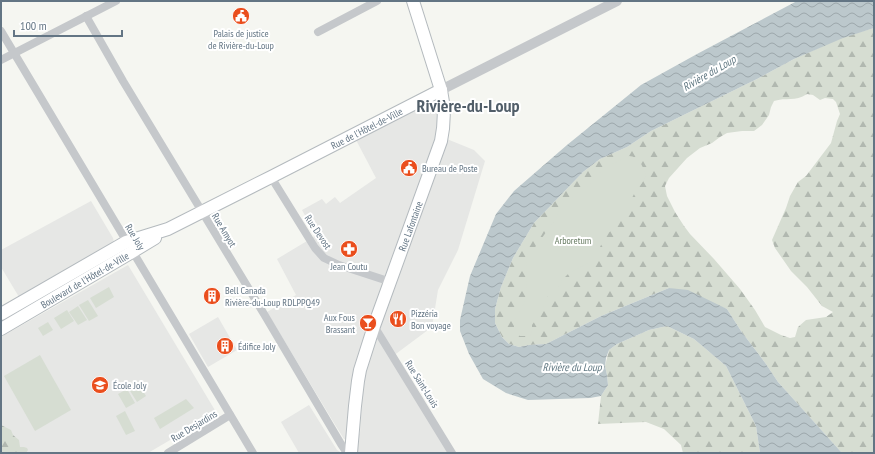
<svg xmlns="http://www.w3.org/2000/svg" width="875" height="454" font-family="'PT Sans Narrow',sans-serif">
  <defs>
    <pattern id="forest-firs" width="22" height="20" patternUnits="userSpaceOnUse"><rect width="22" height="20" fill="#d6ddd2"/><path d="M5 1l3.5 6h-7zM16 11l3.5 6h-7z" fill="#b1b8b0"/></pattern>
    <pattern id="water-waves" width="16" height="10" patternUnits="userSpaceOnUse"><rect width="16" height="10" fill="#bcc8cc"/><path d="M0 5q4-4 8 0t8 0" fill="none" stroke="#9ca7ab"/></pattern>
  </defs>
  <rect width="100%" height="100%" fill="#f5f6f1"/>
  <g fill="#e6e7e5">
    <path d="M437 97 441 116 437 135 474 150 485 161 458 250 438 290 432 327 393 356 452 453H357V437L360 433 363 386 351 385 346 440 345 439H344L334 423 267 312 296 295 277 259 307 241 316 235 302 210 322 199 326 204 335 197 340 203 376 178 355 138Z"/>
    <path d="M91 201 113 238 114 242 19 297 1 267V250Z"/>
    <path d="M128 265 216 412V413L148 453H1V337Z"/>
    <path d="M218 317 237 350 208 367 189 334Z"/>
    <path d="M309 405 337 450 342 453H299L281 422Z"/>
  </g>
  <g fill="url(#forest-firs)" fill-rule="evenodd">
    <path d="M874 28V453H842L806 413 778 382 766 364 741 331 727 309 669 288 601 316 546 344 529 345 519 347 509 344 502 337 495 323V309L501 287 513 258 534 223 583 172 600 159 627 147 651 131 757 79 794 59 843 37ZM807 94 813 95 820 100 825 98 833 99 836 102 840 114 837 121 831 143 806 176 798 182 790 196 786 208 772 240 775 248 791 271 807 287 822 306 833 312 826 317 806 320 798 327 795 337 790 338 781 335 765 327 755 310 740 289 714 259 690 234 684 226 675 212 667 196 665 186 669 178 687 158 700 148 712 143 720 137 727 133 742 131H754L762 125 769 115 771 107 774 101C786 97 795 102 807 94Z"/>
    <path d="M667 326 694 339 726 366 756 426 760 453H683L681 445 664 429 646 422 598 424 601 396 608 385 607 375 605 366 609 350 617 344 649 330Z"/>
    <path d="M1 425 11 430 13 435 19 440 20 447H24L27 448 28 450 26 453H1Z"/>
  </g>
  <g fill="#d6ddd2">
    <path d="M629 156C639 156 644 168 646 176L642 183 637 188 630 202 620 220 605 237 597 253 590 262 569 273 562 280 560 286 554 290 547 297 542 311 532 325V331L530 336H520L517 334 514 328V321L523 305 526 296 527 285 526 265 528 254 537 245 556 218 560 206 590 184 596 176 606 167Z"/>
    <path d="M109 287 114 297 96 308 90 298Z"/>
    <path d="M88 300 98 316 89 321 79 305Z"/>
    <path d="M78 306 87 320 78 325 69 312Z"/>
    <path d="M67 310 74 321 61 329 54 318Z"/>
    <path d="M48 322 53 330 43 336 38 328Z"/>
    <path d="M40 355 71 410 35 431 4 376Z"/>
    <path d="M136 380 146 396 137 402 127 386Z"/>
    <path d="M127 389 135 403 126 408 118 394Z"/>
    <path d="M186 399 194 408 160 429 154 418Z"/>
    <path d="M125 411 135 431 126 435 116 416Z"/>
  </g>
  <path fill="url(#water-waves)" d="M797 1H874V28L843 38 794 59 757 79 651 131 627 147 600 159 583 172 534 223 513 258 501 287 495 309V323L502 337 509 344 519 347 529 345 546 344 601 316 669 288 688 290 727 309 741 331 766 364 778 382 806 413 842 453H760L756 426 726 366 694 339 667 326 649 330 617 344 609 350 606 358 605 366 607 375 608 385 601 396 590 398 528 400 506 393 483 379 469 354 460 331V320L470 276 496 214 514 191 567 145 641 85 697 54Z"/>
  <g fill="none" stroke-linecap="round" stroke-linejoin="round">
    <defs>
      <g id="secondary">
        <path id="s1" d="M1 314 126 242 168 229 271 177 441 90"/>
        <path id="s2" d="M1 329 132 252 155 238"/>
        <path id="s3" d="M351 453 355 406 358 381 360 370 374 326 441 141C445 122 445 108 441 90L413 1"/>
      </g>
    </defs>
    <use href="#secondary" stroke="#b4babe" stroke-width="14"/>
    <g stroke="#c5c8cb" stroke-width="8">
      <path d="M86 16 123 81 264 314 341 444 347 453"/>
      <path d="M1 31 253 453"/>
      <path d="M318 32 377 1"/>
      <path d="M1 60 116 1"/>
      <path d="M271 177 315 248 324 258 339 265 391 282"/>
      <path d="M374 326 452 453"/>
      <path d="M168 453 230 415"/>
    </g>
    <path stroke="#c5c8cb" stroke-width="10" d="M441 90 617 1"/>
    <use href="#secondary" stroke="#fff" stroke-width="12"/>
  </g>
  <defs>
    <symbol id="civic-disc" viewBox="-11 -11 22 22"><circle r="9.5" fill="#ea4e1d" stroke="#fff"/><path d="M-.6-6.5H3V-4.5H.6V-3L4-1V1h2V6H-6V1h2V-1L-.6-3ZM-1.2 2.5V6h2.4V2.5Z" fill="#fff"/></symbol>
    <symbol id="pharmacy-disc" viewBox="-11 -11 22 22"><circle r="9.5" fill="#ea4e1d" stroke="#fff"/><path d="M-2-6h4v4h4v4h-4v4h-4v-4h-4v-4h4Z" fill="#fff"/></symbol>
    <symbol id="building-disc" viewBox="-11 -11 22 22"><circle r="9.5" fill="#ea4e1d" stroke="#fff"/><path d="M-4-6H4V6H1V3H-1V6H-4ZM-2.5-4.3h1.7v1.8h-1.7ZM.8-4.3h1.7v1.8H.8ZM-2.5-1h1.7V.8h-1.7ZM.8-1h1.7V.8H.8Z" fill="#fff"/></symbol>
    <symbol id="restaurant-disc" viewBox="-11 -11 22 22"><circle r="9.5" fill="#ea4e1d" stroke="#fff"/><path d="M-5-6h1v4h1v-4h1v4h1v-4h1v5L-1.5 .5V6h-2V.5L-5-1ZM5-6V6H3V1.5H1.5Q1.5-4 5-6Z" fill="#fff"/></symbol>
    <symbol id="bar-disc" viewBox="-11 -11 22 22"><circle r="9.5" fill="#ea4e1d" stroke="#fff"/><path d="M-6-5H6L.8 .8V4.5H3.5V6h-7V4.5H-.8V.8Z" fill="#fff"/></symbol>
    <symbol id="school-disc" viewBox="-11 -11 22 22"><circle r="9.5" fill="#ea4e1d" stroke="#fff"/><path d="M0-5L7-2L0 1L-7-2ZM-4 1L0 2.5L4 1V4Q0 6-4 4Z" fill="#fff"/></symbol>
  </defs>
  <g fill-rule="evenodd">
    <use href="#civic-disc" x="231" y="6" width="20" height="20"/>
    <use href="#civic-disc" x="399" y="158" width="20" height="20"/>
    <use href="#pharmacy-disc" x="339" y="239" width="20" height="20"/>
    <use href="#building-disc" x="202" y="286" width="20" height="20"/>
    <use href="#restaurant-disc" x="388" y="309" width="20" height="20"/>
    <use href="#bar-disc" x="358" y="313" width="20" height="20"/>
    <use href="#building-disc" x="215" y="336" width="20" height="20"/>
    <use href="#school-disc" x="90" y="375" width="20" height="20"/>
  </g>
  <g text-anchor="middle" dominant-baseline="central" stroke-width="4" stroke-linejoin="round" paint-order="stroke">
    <g font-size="10" fill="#637584" stroke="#fff" text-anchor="start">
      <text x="241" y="33" text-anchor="middle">Palais de justice<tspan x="241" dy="12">de Rivière-du-Loup</tspan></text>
      <text x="422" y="168">Bureau de Poste</text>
      <text x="349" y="266" text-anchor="middle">Jean Coutu</text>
      <text x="225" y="290">Bell Canada<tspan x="225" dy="12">Rivière-du-Loup RDLPPQ49</tspan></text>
      <text x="411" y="313">Pizzéria<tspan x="411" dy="12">Bon voyage</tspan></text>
      <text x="355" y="317" text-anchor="end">Aux Fous<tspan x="355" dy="12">Brassant</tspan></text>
      <text x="238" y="346">Édifice Joly</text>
      <text x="113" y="385">École Joly</text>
    </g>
    <g font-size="10" fill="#637584" stroke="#fff">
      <text stroke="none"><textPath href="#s1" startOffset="411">Rue de l'Hôtel-de-Ville</textPath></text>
      <text stroke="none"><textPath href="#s3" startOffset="236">Rue Lafontaine</textPath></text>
      <text transform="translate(224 230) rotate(59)">Rue Amyot</text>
      <text transform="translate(318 232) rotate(56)">Rue Devost</text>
      <text transform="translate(135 237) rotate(59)">Rue Joly</text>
      <text stroke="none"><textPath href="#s2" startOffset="97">Boulevard de l'Hôtel-de-Ville</textPath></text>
      <text transform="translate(422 384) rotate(58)">Rue Saint-Louis</text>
      <text transform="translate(194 426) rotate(-31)">Rue Desjardins</text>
    </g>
    <g font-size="10" fill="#677b62" stroke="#fff">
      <text x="573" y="240">Arboretum</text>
    </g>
    <g font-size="11" font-style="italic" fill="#5f7781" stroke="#fff">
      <text transform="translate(709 73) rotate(-30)">Rivière du Loup</text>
      <text x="572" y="367">Rivière du Loup</text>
    </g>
    <g font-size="18" font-weight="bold" fill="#515e69" stroke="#fff">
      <text x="468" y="105">Rivière-du-Loup</text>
    </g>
  </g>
  <rect width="875" height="454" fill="none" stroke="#637584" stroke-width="4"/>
  <path d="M14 30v6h108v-6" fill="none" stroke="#637584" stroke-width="2"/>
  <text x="20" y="30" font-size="12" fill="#637584" stroke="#ffffff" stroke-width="3" paint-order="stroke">100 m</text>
</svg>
